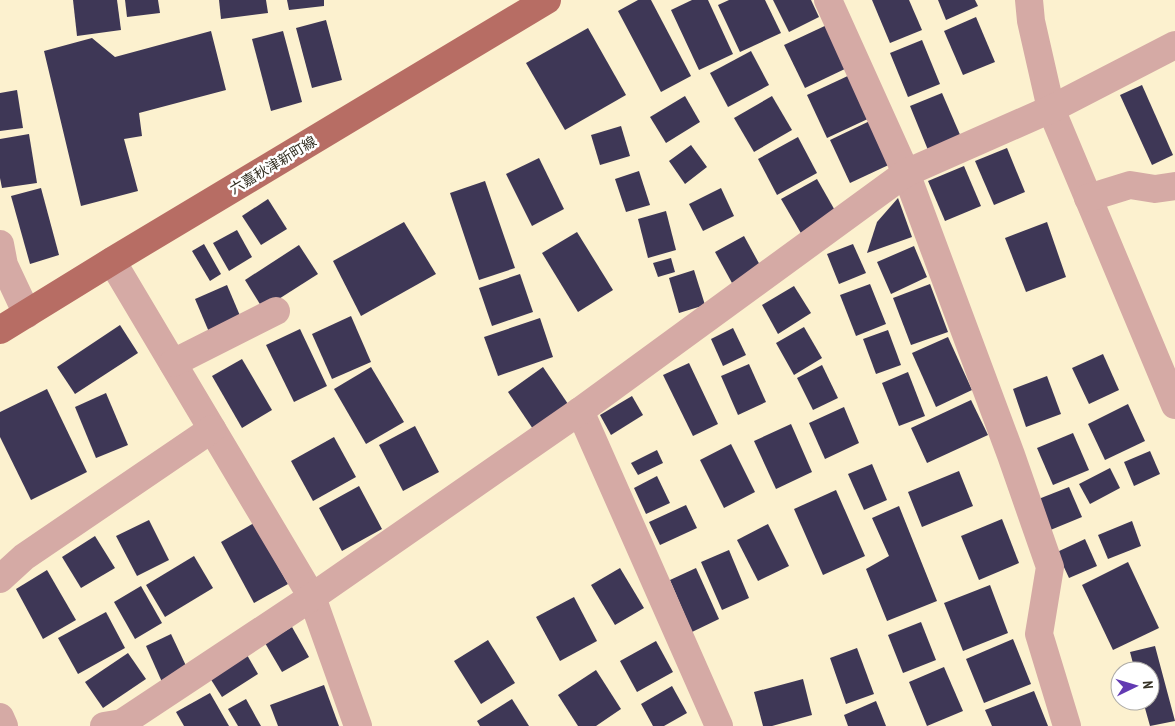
<svg xmlns="http://www.w3.org/2000/svg" width="1175" height="726" font-family="'PT Sans Narrow','Noto Sans JP',sans-serif">
  <rect width="100%" height="100%" fill="#fcf1cf"/>
  <g fill="#3e3756">
    <path d="M73 0H117L121 30 77 36Z"/>
    <path d="M125 0H158L160 13 127 17Z"/>
    <path d="M219 0H266L268 13 221 19Z"/>
    <path d="M287 0H324V6L289 10Z"/>
    <path d="M638 0H651L691 76 661 92 618 11Z"/>
    <path d="M692 0H708L733 54 699 70 671 10Z"/>
    <path d="M729 0H765L781 33 740 52 718 5Z"/>
    <path d="M773 0H811L819 17 789 32Z"/>
    <path d="M872 0H909L922 30 890 43Z"/>
    <path d="M938 0H975L978 6 946 20Z"/>
    <path d="M976 17 995 62 963 75 944 31Z"/>
    <path d="M326 20 342 80 312 88 296 28Z"/>
    <path d="M829 24 849 67 805 88 784 45Z"/>
    <path d="M588 28 626 95 565 130 526 63Z"/>
    <path d="M211 31 226 90 139 113 142 136 124 139 138 191 81 206 44 51 92 38 115 57Z"/>
    <path d="M283 31 302 102 271 111 252 39Z"/>
    <path d="M922 40 940 84 908 97 890 53Z"/>
    <path d="M751 51 769 85 728 107 710 73Z"/>
    <path d="M852 74 872 117 827 138 807 95Z"/>
    <path d="M1142 85 1173 155 1152 165 1120 95Z"/>
    <path d="M17 90 23 128 0 131V93Z"/>
    <path d="M942 93 961 137 928 150 910 106Z"/>
    <path d="M685 96 700 122 666 143 650 117Z"/>
    <path d="M772 96 792 130 754 152 734 118Z"/>
    <path d="M874 119 895 162 850 183 830 140Z"/>
    <path d="M621 126 630 156 600 165 591 135Z"/>
    <path d="M29 134 37 183 2 188 0 178V139Z"/>
    <path d="M798 137 817 173 777 195 758 159Z"/>
    <path d="M691 145 707 167 685 184 669 161Z"/>
    <path d="M1007 148 1025 192 994 205 975 161Z"/>
    <path d="M539 158 564 209 532 226 506 174Z"/>
    <path d="M964 166 981 206 945 221 928 181Z"/>
    <path d="M639 171 650 205 626 212 615 179Z"/>
    <path d="M817 179 837 214 802 235 781 199Z"/>
    <path d="M485 181 515 268 479 280 450 193Z"/>
    <path d="M41 188 59 255 30 264 11 196Z"/>
    <path d="M721 188 734 216 703 231 689 204Z"/>
    <path d="M898 198 912 237 867 253 877 222Z"/>
    <path d="M268 199 287 229 261 245 242 216Z"/>
    <path d="M666 211 676 250 648 258 638 219Z"/>
    <path d="M404 222 436 274 361 316 333 261Z"/>
    <path d="M1047 222 1066 277 1026 292 1005 238Z"/>
    <path d="M237 230 252 257 229 271 213 243Z"/>
    <path d="M577 232 613 290 578 312 542 253Z"/>
    <path d="M744 236 761 267 732 283 715 252Z"/>
    <path d="M204 244 221 274 210 281 192 251Z"/>
    <path d="M853 244 866 273 839 284 827 254Z"/>
    <path d="M299 245 318 274 263 309 245 280Z"/>
    <path d="M914 246 927 277 891 294 877 262Z"/>
    <path d="M671 258 675 272 658 277 653 263Z"/>
    <path d="M694 270 705 305 679 313 669 278Z"/>
    <path d="M520 274 533 312 492 326 479 288Z"/>
    <path d="M870 284 886 324 856 336 840 295Z"/>
    <path d="M930 284 948 332 911 345 893 298Z"/>
    <path d="M227 285 241 318 209 332 195 299Z"/>
    <path d="M794 286 811 313 778 334 762 305Z"/>
    <path d="M351 316 371 362 332 379 312 334Z"/>
    <path d="M540 318 553 357 498 376 484 337Z"/>
    <path d="M120 325 138 353 75 394 57 367Z"/>
    <path d="M804 327 822 358 794 375 776 343Z"/>
    <path d="M733 328 746 355 723 366 711 339Z"/>
    <path d="M300 329 327 386 294 402 266 345Z"/>
    <path d="M888 330 901 365 876 374 863 339Z"/>
    <path d="M948 337 972 390 936 407 912 353Z"/>
    <path d="M1103 354 1119 390 1089 404 1072 368Z"/>
    <path d="M242 359 272 410 242 428 212 376Z"/>
    <path d="M689 363 718 424 693 436 663 375Z"/>
    <path d="M749 364 766 402 738 415 721 376Z"/>
    <path d="M822 365 838 398 813 410 797 378Z"/>
    <path d="M371 367 404 422 366 444 334 389Z"/>
    <path d="M543 367 568 404 533 429 508 392Z"/>
    <path d="M908 372 925 416 899 426 882 383Z"/>
    <path d="M1047 376 1061 414 1026 427 1013 389Z"/>
    <path d="M47 389 87 472 31 500 0 437V412Z"/>
    <path d="M106 393 128 445 96 458 75 407Z"/>
    <path d="M632 396 643 415 611 435 600 415Z"/>
    <path d="M971 400 988 435 927 463 911 428Z"/>
    <path d="M1128 404 1145 441 1105 460 1088 424Z"/>
    <path d="M844 407 859 443 825 459 809 423Z"/>
    <path d="M791 424 812 472 776 489 754 441Z"/>
    <path d="M415 426 439 472 403 491 379 445Z"/>
    <path d="M1073 433 1089 470 1053 485 1037 448Z"/>
    <path d="M334 437 356 477 313 501 291 461Z"/>
    <path d="M731 444 755 492 724 508 700 460Z"/>
    <path d="M657 450 663 463 638 475 631 463Z"/>
    <path d="M1150 451 1160 474 1134 486 1124 462Z"/>
    <path d="M872 464 887 500 864 510 848 474Z"/>
    <path d="M1110 468 1120 488 1090 504 1079 484Z"/>
    <path d="M959 471 973 506 922 527 908 492Z"/>
    <path d="M657 476 670 503 646 514 634 488Z"/>
    <path d="M359 486 382 529 342 551 319 508Z"/>
    <path d="M1069 487 1082 517 1048 531 1036 500Z"/>
    <path d="M836 490 865 556 823 575 794 509Z"/>
    <path d="M686 505 697 528 660 545 649 522Z"/>
    <path d="M899 506 937 601 887 621 866 569 889 556 872 518Z"/>
    <path d="M1002 519 1019 563 979 580 961 536Z"/>
    <path d="M149 520 169 560 137 576 116 536Z"/>
    <path d="M1132 521 1141 546 1108 559 1098 535Z"/>
    <path d="M254 523 288 584 254 603 221 542Z"/>
    <path d="M768 524 789 566 758 581 737 540Z"/>
    <path d="M95 536 115 568 81 588 62 557Z"/>
    <path d="M1085 539 1097 566 1069 578 1057 552Z"/>
    <path d="M729 550 749 598 722 610 701 562Z"/>
    <path d="M194 556 213 588 165 617 146 585Z"/>
    <path d="M1128 562 1159 628 1113 650 1082 585Z"/>
    <path d="M620 568 644 608 615 625 591 585Z"/>
    <path d="M696 568 719 619 692 632 670 580Z"/>
    <path d="M47 570 76 620 43 639 16 589Z"/>
    <path d="M990 585 1008 633 963 651 944 603Z"/>
    <path d="M141 586 162 623 135 639 114 602Z"/>
    <path d="M574 597 597 641 560 661 536 617Z"/>
    <path d="M106 612 125 648 78 674 58 638Z"/>
    <path d="M921 622 936 660 903 673 888 635Z"/>
    <path d="M292 627 309 657 282 672 265 643Z"/>
    <path d="M171 634 188 670 162 682 146 646Z"/>
    <path d="M1013 639 1031 684 984 703 966 659Z"/>
    <path d="M488 640 515 683 481 704 454 661Z"/>
    <path d="M656 641 673 672 637 692 620 661Z"/>
    <path d="M1155 646 1175 721 1150 726 1143 701H1150V671H1135L1130 652Z"/>
    <path d="M857 648 874 694 846 704 830 658Z"/>
    <path d="M128 653 146 679 103 708 85 682Z"/>
    <path d="M247 655 258 674 222 697 210 678Z"/>
    <path d="M944 667 963 711 927 726 909 682Z"/>
    <path d="M596 670 621 709 596 726H578L558 695Z"/>
    <path d="M803 679 812 715 772 726H763L754 692Z"/>
    <path d="M324 685 339 726H278L270 705Z"/>
    <path d="M672 686 687 713 664 726H653L641 704Z"/>
    <path d="M1034 691 1048 726H992L985 710Z"/>
    <path d="M210 693 229 726H184L176 712Z"/>
    <path d="M246 699 261 726H238L228 709Z"/>
    <path d="M512 699 529 726H480L477 721Z"/>
    <path d="M876 701 886 726H848L844 715Z"/>
  </g>
  <g fill="none" stroke-linecap="round" stroke-linejoin="round">
    <g stroke="#d5aaa5" stroke-width="28">
      <path d="M828 0 906 173 1011 455 1050 567 1039 634 1067 726"/>
      <path d="M1029 0 1031 21 1051 109 1175 405"/>
      <path d="M1088 198 1130 185 1155 189 1175 186"/>
      <path d="M0 244 4 265 27 314"/>
      <path d="M112 261 312 597 358 726"/>
      <path d="M173 363 276 311"/>
      <path d="M580 411 719 726"/>
      <path d="M0 579 24 557 212 429"/>
      <path d="M0 717 4 726"/>
      <path d="M104 726 122 723 312 597 580 411 906 173 1051 109 1175 45"/>
    </g>
    <path stroke="#b76d64" stroke-width="28" d="M0 330 112 261 547 0"/>
  </g>
  <g text-anchor="middle" dominant-baseline="central" stroke-width="5" stroke-linejoin="round" paint-order="stroke">
    <g font-size="14" fill="#343023" stroke="#fff">
      <text transform="translate(273 165) rotate(-31)">六嘉秋津新町線</text>
    </g>
  </g>
  <g transform="translate(1135 686) rotate(85)"><circle r="24" fill="#ffffff" stroke="#aeaca7"/>
  <path d="M0-4L9 19L0 12L-9 19Z" fill="#623ab2"/>
  <text y="-8" font-size="14" font-weight="bold" text-anchor="middle" fill="#343023">N</text>
  </g>
</svg>
